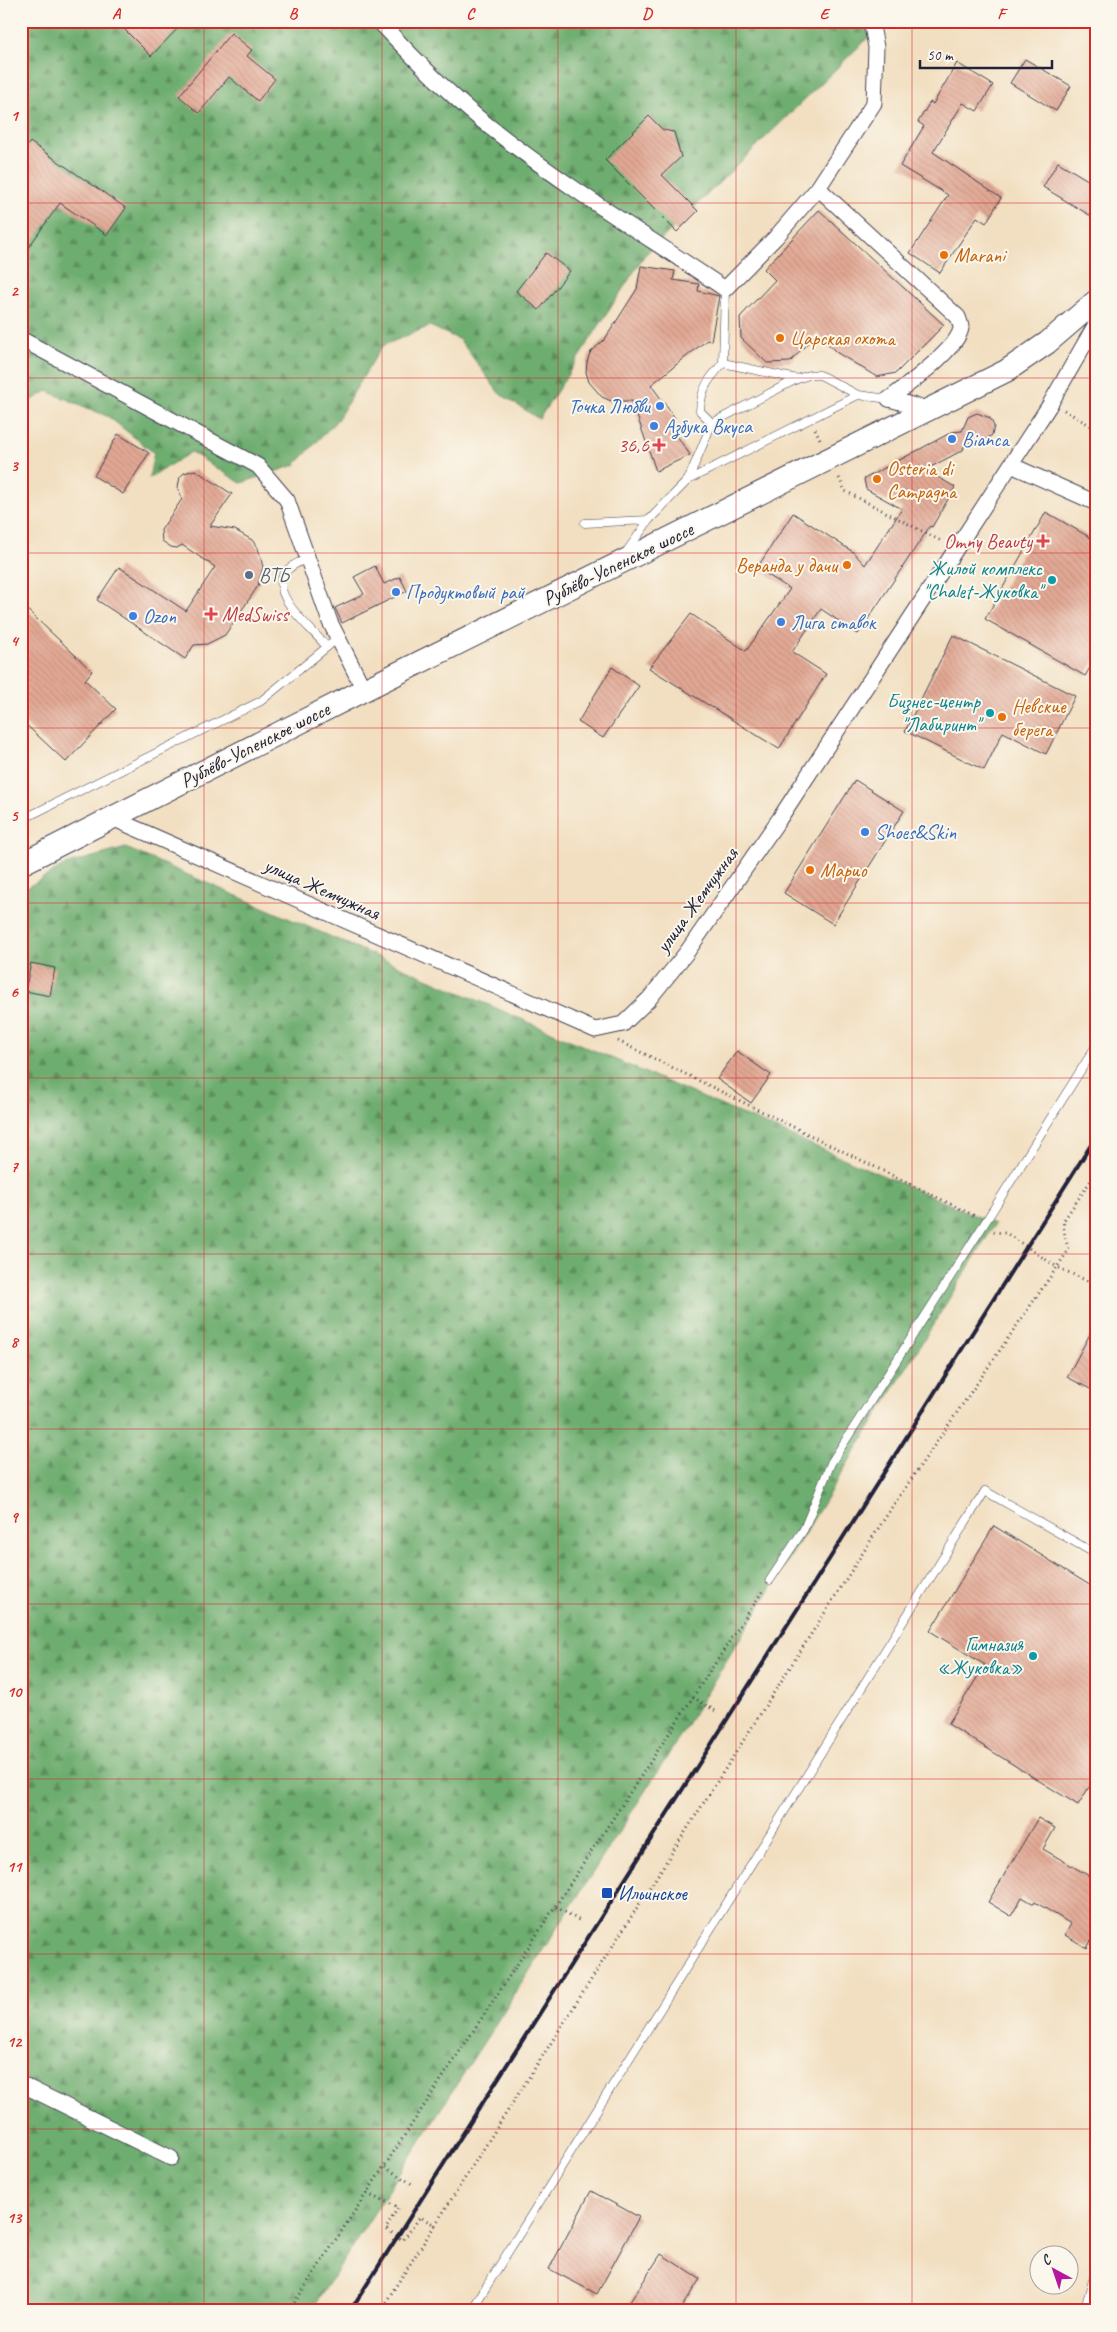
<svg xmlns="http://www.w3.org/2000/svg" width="1117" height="2332" font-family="Caveat,sans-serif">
  <defs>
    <pattern id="forest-firs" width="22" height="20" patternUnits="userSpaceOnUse" patternTransform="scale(1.25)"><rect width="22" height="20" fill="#6ead6f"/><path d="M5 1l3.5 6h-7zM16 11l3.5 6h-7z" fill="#5a8c5c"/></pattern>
    <pattern id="building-back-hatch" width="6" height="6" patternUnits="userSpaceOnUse" patternTransform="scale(1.25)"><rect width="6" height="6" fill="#e2a894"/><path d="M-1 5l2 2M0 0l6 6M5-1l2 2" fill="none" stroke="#c29080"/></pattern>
  </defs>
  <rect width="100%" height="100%" fill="#fbf7ec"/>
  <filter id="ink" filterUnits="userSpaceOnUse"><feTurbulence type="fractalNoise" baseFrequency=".02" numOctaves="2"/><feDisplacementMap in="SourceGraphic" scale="10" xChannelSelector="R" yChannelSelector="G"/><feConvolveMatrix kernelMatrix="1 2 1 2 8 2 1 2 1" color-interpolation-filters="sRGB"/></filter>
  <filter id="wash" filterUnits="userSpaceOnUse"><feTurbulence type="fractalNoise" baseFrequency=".0096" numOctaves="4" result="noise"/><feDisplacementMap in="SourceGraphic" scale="20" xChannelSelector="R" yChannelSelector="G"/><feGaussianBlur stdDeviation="1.12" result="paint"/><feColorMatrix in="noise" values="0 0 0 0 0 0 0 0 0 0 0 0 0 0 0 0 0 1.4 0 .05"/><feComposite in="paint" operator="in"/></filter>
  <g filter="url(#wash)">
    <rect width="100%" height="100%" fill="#f2dfc1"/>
    <g fill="url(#forest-firs)" stroke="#486855">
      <path d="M21 21H885L644 256 539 419 499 393 460 340 430 326 382 346 337 420 295 465 241 483 191 452 149 478 154 453 109 417 47 391 21 407Z"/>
      <path d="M126 848 995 1224 667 1757 311 2311H21V891L67 864Z"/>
    </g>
    <g id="blocks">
      <g fill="url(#building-back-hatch)">
        <path d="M116 21H185L151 56Z"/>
        <path d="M231 33 252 50 247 56 275 79 258 101 229 77 199 113 179 96Z"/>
        <path d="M1025 59 1071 86 1056 111 1010 83Z"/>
        <path d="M957 63 993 85 977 111 963 103 933 152 1001 198 986 223 977 217 940 273 910 253 948 195 900 166 924 126 918 122 930 102 933 104Z"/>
        <path d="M649 116 663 130 674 132 681 157 662 175 698 211 677 232 605 160Z"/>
        <path d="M30 142 126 208 107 235 60 203 21 258V155Z"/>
        <path d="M1058 162 1096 185V219L1043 187Z"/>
        <path d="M819 210 944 325 896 373 877 377 836 352 817 333 790 362 767 363 741 338 740 317 775 280 764 269Z"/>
        <path d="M546 253 570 271 539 310 516 291Z"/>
        <path d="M641 266 675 271 673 280 699 284 698 291 719 296 711 341 707 340 651 385 675 418 669 424 690 455 656 471 632 401H611L602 397 589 382 586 372 587 362 590 353 605 339 637 289Z"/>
        <path d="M977 413 990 418 994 426 992 435 981 443H965L963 450 925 470 955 487 932 527 930 526 858 634 821 609 792 652 826 674 779 749 649 668 691 614 746 651 790 589 757 568 793 513 853 552 865 565 902 509 866 489 864 479 952 432 962 431 968 417Z"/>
        <path d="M118 434 149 453 123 494 94 476Z"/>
        <path d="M195 470 232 494 210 526 235 530 252 540 258 548 263 567 258 586 225 635 207 644 194 645 185 659 97 600 119 567 186 611 215 567 182 545 177 548 171 547 162 541 161 530 182 499 178 487 180 477 184 473Z"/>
        <path d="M1046 512 1096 541V658L1085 676 985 619Z"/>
        <path d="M375 566 384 584 400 577 407 591 342 623 335 608 364 594 354 577Z"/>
        <path d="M21 604 92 671 85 680 116 709 66 762 21 720Z"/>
        <path d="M953 635 1075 696 1046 754 1003 732 984 770 905 731Z"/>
        <path d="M612 667 639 686 603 738 578 722Z"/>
        <path d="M855 780 904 811 833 924 784 893Z"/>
        <path d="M31 963 55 968 50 996 25 991Z"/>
        <path d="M737 1051 771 1075 751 1103 717 1079Z"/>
        <path d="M1096 1323V1392L1067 1377Z"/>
        <path d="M994 1526 1096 1589V1776L1078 1805 948 1724 985 1665 930 1631Z"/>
        <path d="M1038 1818 1055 1828 1043 1849 1096 1880V1932L1087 1948 1065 1935 1071 1924 1035 1902 1034 1904 1022 1897 1011 1916 988 1902Z"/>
        <path d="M591 2191 639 2217 597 2294 549 2269Z"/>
        <path d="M661 2254 700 2279 679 2311H624Z"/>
      </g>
    </g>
  </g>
  <g filter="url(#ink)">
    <use href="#blocks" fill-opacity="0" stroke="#413e4f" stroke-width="1"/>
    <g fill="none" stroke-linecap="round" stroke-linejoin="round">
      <defs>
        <g id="lane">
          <path d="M723 363 797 379 809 375H820L858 395"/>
          <path d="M712 423 797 379"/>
          <path d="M688 480 712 423 700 411C701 388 708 380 723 363L725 289"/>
          <path d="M585 523 649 520"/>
          <path d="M627 551 649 520 688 480 858 395 889 399"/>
          <path d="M307 559C249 579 304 620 327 647"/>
          <path d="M21 820 261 701 338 638"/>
          <path d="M770 1580 804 1529 831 1463 986 1221 1096 1046"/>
          <path d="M471 2311 985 1491 1096 1554"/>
          <path d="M1084 2311 1096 2270"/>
        </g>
        <g id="street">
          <path d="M379 21C415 60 453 99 495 131 568 188 648 237 725 289L776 237 818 188 874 103 876 47 871 21"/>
          <path d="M818 188 958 317C959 320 961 325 961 328 958 349 906 386 889 399"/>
          <path d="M21 339 258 466 287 500 330 622 364 690"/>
          <path d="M889 399 930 410"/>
          <path d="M1011 465 1096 503"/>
          <path d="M112 818 595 1030 623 1024 649 999 687 952 780 818 956 549 1049 406 1096 324"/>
          <path d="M21 2084 171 2158"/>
        </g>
        <path id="secondary" d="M21 864 364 690 1006 371 1047 343 1096 301"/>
      </defs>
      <use href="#lane" stroke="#413e4f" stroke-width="9"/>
      <use href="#street" stroke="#413e4f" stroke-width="17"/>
      <use href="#secondary" stroke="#413e4f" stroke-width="24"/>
      <g stroke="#413e4f" stroke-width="3" stroke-dasharray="1 4" stroke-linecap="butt">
        <path d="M1064 410 1096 429"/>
        <path d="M815 429 821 441"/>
        <path d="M839 478 845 491 943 542"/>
        <path d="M618 1041 977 1217"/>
        <path d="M1096 1173 1064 1220C1062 1231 1067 1240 1068 1251L1057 1267 1096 1285"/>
        <path d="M693 1697 717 1712"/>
        <path d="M556 1907 582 1922"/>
        <path d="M385 2167 412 2184"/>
        <path d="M367 2194 398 2207 386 2229 403 2240 420 2217 435 2225 380 2311"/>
        <path d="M435 2225 892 1507 1057 1267 1006 1233 993 1232"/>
        <path d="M289 2311 764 1589"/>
      </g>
      <use href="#lane" stroke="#fff" stroke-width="8"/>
      <use href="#street" stroke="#fff" stroke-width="15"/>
      <use href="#secondary" stroke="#fff" stroke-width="22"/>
      <path stroke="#22223b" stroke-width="4" d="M350 2311 830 1558 1096 1137"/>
    </g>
  </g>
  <path fill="none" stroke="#d62828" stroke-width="1" stroke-opacity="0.55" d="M204 21V2311M382 21V2311M558 21V2311M736 21V2311M912 21V2311M21 203H1096M21 378H1096M21 553H1096M21 728H1096M21 903H1096M21 1078H1096M21 1254H1096M21 1429H1096M21 1604H1096M21 1779H1096M21 1954H1096M21 2129H1096"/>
  <g fill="#e8710a" stroke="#fbf7ec" stroke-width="2">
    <circle cx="944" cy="255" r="5"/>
    <circle cx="780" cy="338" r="5"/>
    <circle cx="877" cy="479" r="5"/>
    <circle cx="847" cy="565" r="5"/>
    <circle cx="1002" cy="717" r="5"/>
    <circle cx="810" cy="870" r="5"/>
  </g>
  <g fill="#3f7fe0" stroke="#fbf7ec" stroke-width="2">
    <circle cx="660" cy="406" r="5"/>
    <circle cx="654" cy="426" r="5"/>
    <circle cx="952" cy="439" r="5"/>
    <circle cx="396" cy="592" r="5"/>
    <circle cx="133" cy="616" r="5"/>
    <circle cx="781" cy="622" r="5"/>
    <circle cx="865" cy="832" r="5"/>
  </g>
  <g fill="#e0444e" stroke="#fbf7ec" stroke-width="2">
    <path d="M656.5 437.5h5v5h5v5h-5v5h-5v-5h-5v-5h5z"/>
    <path d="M1040.5 533.5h5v5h5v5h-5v5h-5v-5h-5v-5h5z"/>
    <path d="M208.5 606.5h5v5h5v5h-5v5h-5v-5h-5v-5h5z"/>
  </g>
  <circle fill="#5c6f8a" stroke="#fbf7ec" stroke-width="2" cx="249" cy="575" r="5"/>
  <g fill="#0f9aa8" stroke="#fbf7ec" stroke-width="2">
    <circle cx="1052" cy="580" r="5"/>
    <circle cx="990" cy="713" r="5"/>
    <circle cx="1033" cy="1656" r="5"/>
  </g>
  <rect fill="#1a4fb4" stroke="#fbf7ec" stroke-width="2" x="601" y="1887" width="12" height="12" rx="2.5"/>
  <g text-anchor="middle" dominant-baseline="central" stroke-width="4" stroke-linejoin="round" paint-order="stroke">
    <g font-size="20" fill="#c56008" stroke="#fbf7ec" text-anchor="start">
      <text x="954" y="255">Marani</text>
      <text x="790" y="338">Царская охота</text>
      <text x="887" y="468">Osteria di<tspan x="887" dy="23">Campagna</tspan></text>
      <text x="837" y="565" text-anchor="end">Веранда у дачи</text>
      <text x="1012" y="706">Невские<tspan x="1012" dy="23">берега</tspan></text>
      <text x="820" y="870">Марио</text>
    </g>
    <g font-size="20" fill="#366cbe" stroke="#fbf7ec" text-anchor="start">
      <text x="650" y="406" text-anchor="end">Точка Любви</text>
      <text x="664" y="426">Азбука Вкуса</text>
      <text x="962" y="439">Bianca</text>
      <text x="406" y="592">Продуктовый рай</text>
      <text x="143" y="616">Ozon</text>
      <text x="791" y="622">Лига ставок</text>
      <text x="875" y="832">Shoes&amp;Skin</text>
    </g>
    <g font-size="20" fill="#be3a42" stroke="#fbf7ec" text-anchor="end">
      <text x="649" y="445">36,6</text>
      <text x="1032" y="541">Omny Beauty</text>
      <text x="222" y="614" text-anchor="start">MedSwiss</text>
    </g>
    <g font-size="20" fill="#22223b" stroke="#fbf7ec">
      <text transform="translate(618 564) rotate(-26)">Рублёво-Успенское шоссе</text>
      <text transform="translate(255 745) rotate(-27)">Рублёво-Успенское шоссе</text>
      <text transform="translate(322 889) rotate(24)">улица Жемчужная</text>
      <text transform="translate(697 900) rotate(-54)">улица Жемчужная</text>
    </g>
    <g font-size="20" fill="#0d838f" stroke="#fbf7ec" text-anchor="end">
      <text x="1042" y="568">Жилой комплекс<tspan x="1042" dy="23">"Chalet-Жуковка"</tspan></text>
      <text x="980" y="701">Бизнес-центр<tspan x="980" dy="23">"Лабиринт"</tspan></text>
      <text x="1023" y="1644">Гимназия<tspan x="1023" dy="23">«Жуковка»</tspan></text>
    </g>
    <g font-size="20" fill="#4e5e75" stroke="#fbf7ec" text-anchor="start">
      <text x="259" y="575">ВТБ</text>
    </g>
    <g font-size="20" fill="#164399" stroke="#fbf7ec" text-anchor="start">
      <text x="618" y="1893">Ильинское</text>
    </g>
  </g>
  <rect width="1117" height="2332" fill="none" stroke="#fbf7ec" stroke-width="55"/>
  <g transform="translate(1054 2270) rotate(320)"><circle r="24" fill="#fbf7ec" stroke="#a4a2a5"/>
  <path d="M0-4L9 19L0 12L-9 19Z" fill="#b5179e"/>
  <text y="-8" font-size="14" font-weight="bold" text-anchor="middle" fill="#22223b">С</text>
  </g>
  <path d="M920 60v8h132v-8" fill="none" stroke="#22223b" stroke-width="2.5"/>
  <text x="927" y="60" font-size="15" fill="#22223b" stroke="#fbf7ec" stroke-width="4" paint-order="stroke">50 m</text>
  <rect x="28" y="28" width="1062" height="2276" fill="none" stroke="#d62828" stroke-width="2"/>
  <g font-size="16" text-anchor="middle" font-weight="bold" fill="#d62828">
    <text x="116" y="19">A</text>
    <text x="293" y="19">B</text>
    <text x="470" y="19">C</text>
    <text x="647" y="19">D</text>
    <text x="824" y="19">E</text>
    <text x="1001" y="19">F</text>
    <text x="14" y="121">1</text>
    <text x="14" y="296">2</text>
    <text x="14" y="471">3</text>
    <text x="14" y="646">4</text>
    <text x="14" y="821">5</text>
    <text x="14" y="997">6</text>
    <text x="14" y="1172">7</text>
    <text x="14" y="1347">8</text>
    <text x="14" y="1522">9</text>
    <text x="14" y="1697">10</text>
    <text x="14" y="1872">11</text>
    <text x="14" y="2047">12</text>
    <text x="14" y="2223">13</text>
  </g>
</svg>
